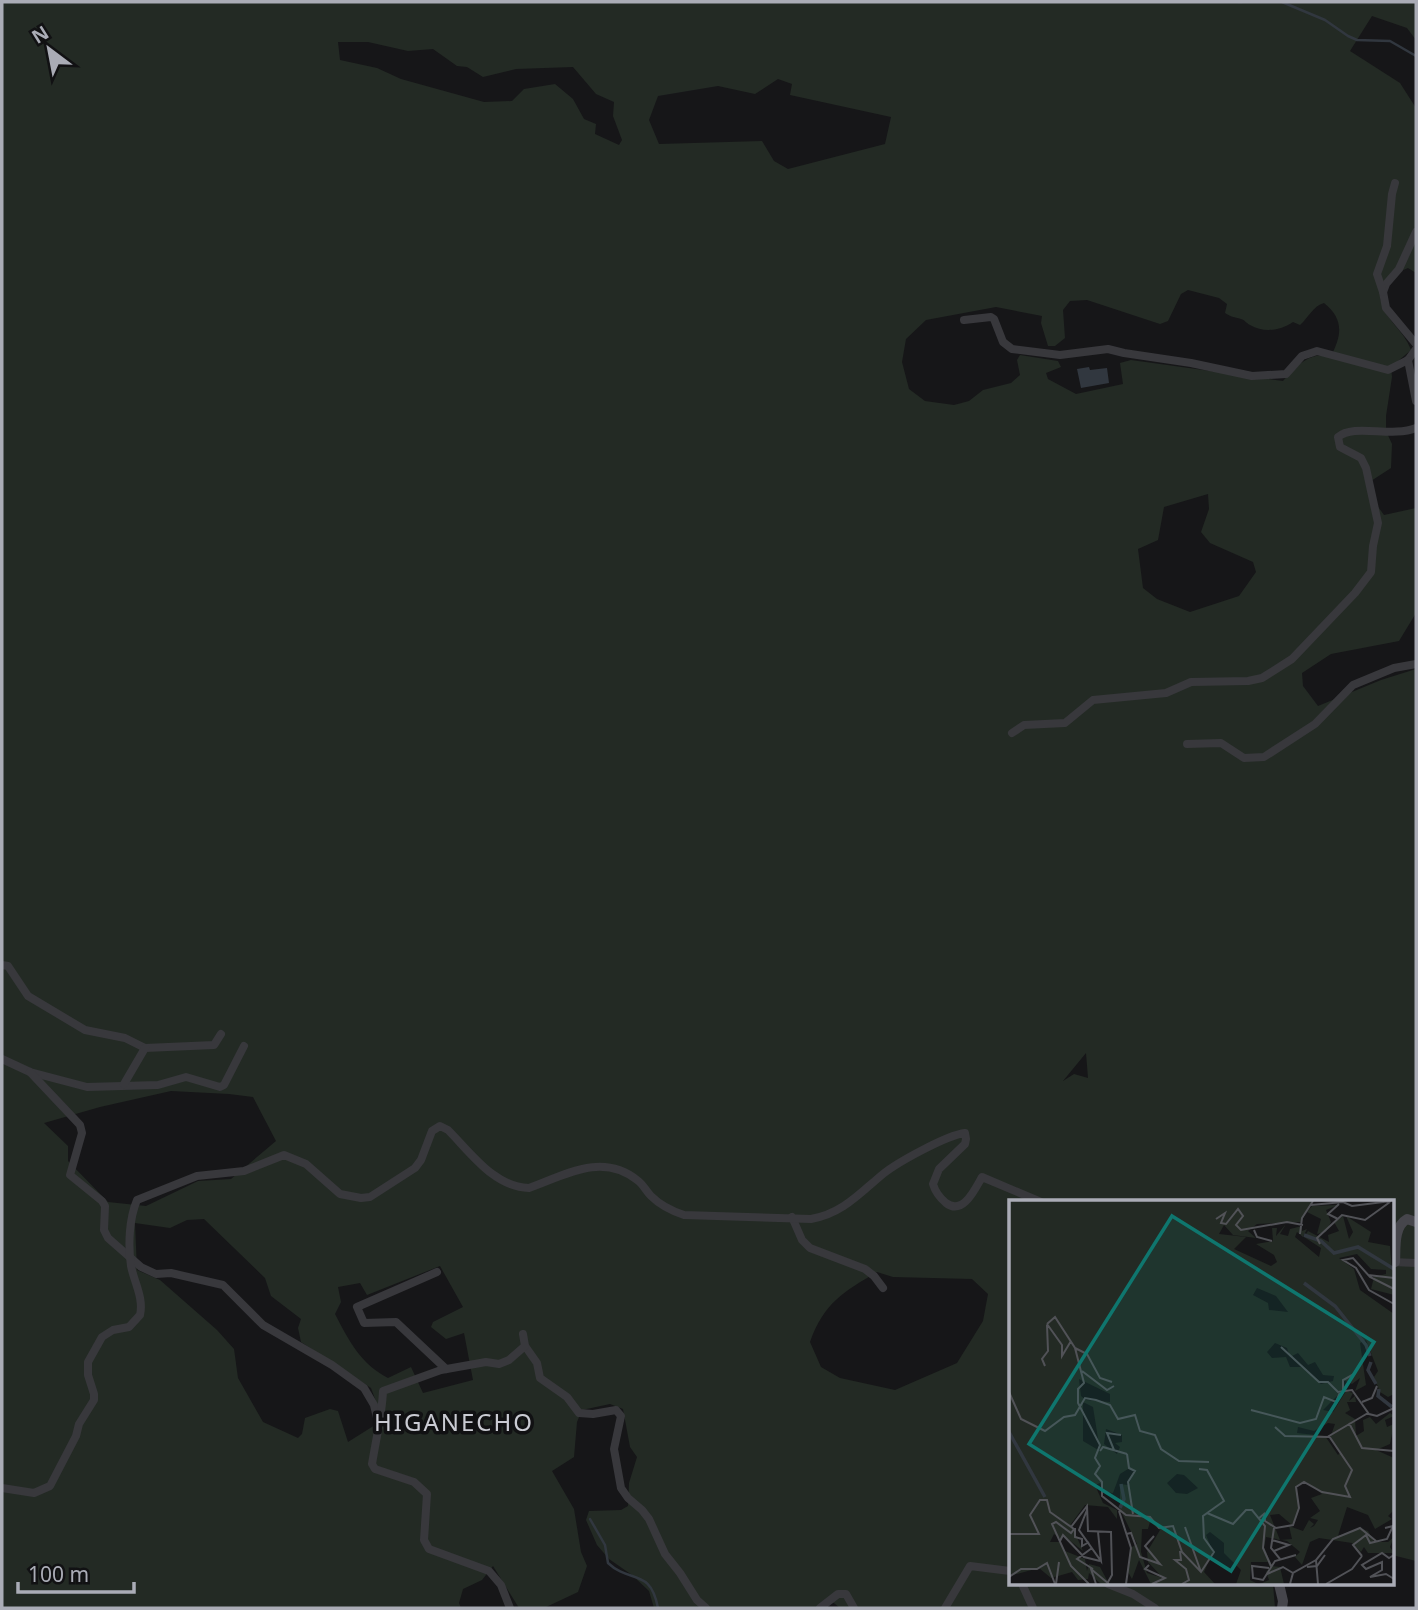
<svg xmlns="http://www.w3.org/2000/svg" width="1418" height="1610" font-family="'Noto Sans',sans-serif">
  <rect width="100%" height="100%" fill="#161618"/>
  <path fill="#232a24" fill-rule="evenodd" d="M2 2H1416V40L1407 28 1372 16 1350 51 1400 83 1416 108V273L1408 268 1401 271 1380 293C1380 317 1404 329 1411 350L1391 367 1392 377 1386 416V431L1392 444 1391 468 1371 481 1376 504 1384 515 1416 508V613L1399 641 1331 654 1302 673 1303 686 1318 706 1381 680 1416 669V1561L1392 1555V1202H1010V1584H1273L1275 1608H840L829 1599 819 1608H654L649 1591 632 1575 609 1559 597 1545 586 1520 589 1511 621 1510 628 1506 629 1483 637 1457 630 1447 623 1409 610 1404 582 1410 577 1422 574 1457 552 1471 574 1509 581 1552 587 1566 578 1592 544 1608H519L493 1566 482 1580 463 1589 459 1603 461 1608H2ZM338 42H368L408 51 433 49 457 66 467 67 483 77 516 69 573 67 596 94 614 102 613 116 622 140 619 145 595 134 596 124 584 119 573 99 555 84 524 89 512 101 484 102 401 79 377 68 340 60ZM778 79 792 84 790 95 891 117 885 144 788 169 774 161 762 141 659 144 649 120 658 96 718 86 755 94ZM1188 290 1219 298 1227 304 1225 313C1231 317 1234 317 1241 319 1245 320 1246 323 1250 325 1264 333 1280 331 1293 322L1300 325C1309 317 1313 306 1324 303 1344 319 1342 335 1331 356 1308 352 1297 366 1283 381L1131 360 1120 363 1123 384 1076 394 1048 379 1046 373 1061 367 1058 361 1020 355 1017 360 1020 375 1011 383 983 390 969 401 954 405 925 401 909 389 902 362 906 339 926 320 996 307 1042 316 1041 323 1048 346H1055L1065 338 1063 310 1070 301 1087 300 1160 324 1168 321 1181 294ZM1208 494 1209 509 1201 532 1210 543 1253 562 1256 572 1239 596 1190 612 1157 599 1143 588 1138 549 1158 540 1164 507ZM1086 1053 1088 1078 1074 1074 1063 1081ZM171 1091 229 1094 253 1097 276 1141 231 1179 198 1181 146 1206 108 1202 68 1161V1146L44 1123 100 1107ZM204 1219 265 1278 271 1296 301 1319 298 1328 301 1342 371 1388 383 1420 348 1442 338 1411 330 1409 305 1418 302 1434 298 1438 263 1422 238 1378 234 1349 217 1330 160 1280 137 1270 135 1223 170 1228 187 1220ZM440 1266 463 1307 433 1322 431 1327 446 1339 464 1333 473 1380 423 1393 411 1367 388 1378C361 1364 349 1341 335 1314L341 1302 338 1287 360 1283 367 1295ZM877 1272 893 1277 972 1279 988 1294 983 1321 957 1363 895 1390 840 1378 821 1367 810 1342C824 1303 843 1292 877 1272Z"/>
  <path fill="#31373f" d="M1089 367 1090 370 1107 368 1109 383 1081 388 1077 369Z"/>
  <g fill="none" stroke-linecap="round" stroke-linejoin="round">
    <g stroke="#31373f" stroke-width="2.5">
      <path d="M1238 2H1242"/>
      <path d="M1282 2 1325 20 1348 36 1357 40 1390 41 1416 56"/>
      <path d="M590 1519 605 1545 608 1563C630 1584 650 1567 658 1608"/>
    </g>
    <g stroke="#38383c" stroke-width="8">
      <path d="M1416 232 1399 269 1386 284 1383 292 1386 308 1416 344"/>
      <path d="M1383 292 1377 274 1387 246 1392 194 1395 183"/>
      <path d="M964 320 991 317 994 319 1003 342 1012 349 1060 355 1108 349 1124 353 1191 363 1252 376 1286 374 1302 356 1317 351 1388 370 1408 360 1416 349"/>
      <path d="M1408 360 1416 401"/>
      <path d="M1012 733 1024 725 1065 723 1093 700 1166 693 1191 682 1248 681 1262 678 1292 659 1355 593 1371 572 1373 546 1378 523 1366 468 1361 458 1340 447 1338 437C1354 423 1391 438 1416 428"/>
      <path d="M1187 744 1221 743 1244 758 1264 757 1315 724 1353 685 1394 668 1416 664"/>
      <path d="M2 965 8 966 28 996 85 1030 125 1038 145 1048 214 1045 221 1034"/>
      <path d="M2 1059 30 1072 87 1087 158 1085 186 1077 220 1087 224 1085 244 1046"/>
      <path d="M30 1072 80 1125 82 1133 70 1175 102 1201 105 1206 104 1230 108 1238 141 1267 156 1274 171 1273 223 1285 263 1325 332 1365 364 1388 374 1405 378 1422"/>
      <path d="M124 1084 145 1048"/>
      <path d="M792 1217 802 1240 810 1248 865 1269 874 1276 883 1288"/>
      <path d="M1392 1262 1416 1263"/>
      <path d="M437 1272 357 1307 364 1323 396 1322 446 1369"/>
      <path d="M525 1346 537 1363 540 1378 567 1397 579 1413 593 1414 616 1410 621 1416 614 1449 621 1488 628 1498 642 1510 649 1519 665 1554 680 1573 697 1600 706 1608"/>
      <path d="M2 1488 34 1493 50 1486 76 1436 79 1424 94 1400V1394L88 1375V1362L102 1337 113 1330 129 1327 140 1315C144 1298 134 1282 131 1266 128 1245 129 1219 137 1200L197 1176 244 1171 284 1155 306 1164 340 1194 361 1198 370 1197 415 1168 421 1160 432 1131 440 1126 448 1130C471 1153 494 1187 529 1188 565 1175 602 1152 637 1180 643 1184 646 1191 651 1196 661 1206 672 1211 684 1215L811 1219C842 1214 860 1193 883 1174 898 1162 947 1135 965 1133L966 1139 965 1144 939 1169 933 1184C935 1191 940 1198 946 1203 963 1216 975 1189 982 1177L1041 1202"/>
      <path d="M1022 1584 1033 1608"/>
      <path d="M1108 1584 1133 1594 1155 1608"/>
      <path d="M510 1608 501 1585 489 1571 429 1549 424 1540 427 1494 414 1482 375 1469 372 1464C376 1439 382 1415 383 1391L441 1370 486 1362 499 1364 509 1360 525 1346 523 1334"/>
      <path d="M820 1608 838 1594H846L854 1608"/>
      <path d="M945 1608 970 1566 1010 1571"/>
    </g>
    <g stroke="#46464c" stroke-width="10">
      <path d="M1395 1262C1396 1249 1393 1227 1407 1219L1416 1222"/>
      <path d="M1279 1584 1283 1601 1282 1608"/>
    </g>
  </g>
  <g text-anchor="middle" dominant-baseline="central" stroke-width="7" stroke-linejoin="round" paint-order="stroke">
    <g font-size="24" letter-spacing="2" fill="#cacbd3" stroke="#111113">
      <text x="454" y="1421">HIGANECHO</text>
    </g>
  </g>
  <g transform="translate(1009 1200)">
    <rect width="385" height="385" fill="#161618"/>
    <path d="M0 1H303L292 22 248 24 239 31 247 38 224 35 215 25 210 34 237 37 225 49 262 66 268 62 265 55 247 44 264 41 263 28H268L267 36 277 24 271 34 279 36 281 29 293 26V31L298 29 294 37 288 32 286 37 310 57 312 48 295 37 299 31 320 42 319 35 330 31 325 22 334 16 340 39 344 32 337 16 362 32 359 42 381 46 385 95 362 89 365 77 377 74V70L362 69 348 54 330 58 345 69 351 90 385 114V194L379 197 371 192 365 177 369 171 357 140 351 143 357 185 346 191 351 178 343 184 334 180 333 191 314 210 324 212 337 191 344 193 340 201 346 196 347 202H338L341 210 336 213 346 219 347 236 355 231 354 220 361 217 367 224 381 213 385 216 376 220 378 227 385 224 381 244 367 250 385 258V310L379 316 383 319 366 329 359 315 338 307 329 336 351 328 359 331 365 342H379L385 337 381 347 385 353H359L355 347 352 352 343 343 310 338 301 342 293 365 286 357 291 352 278 341 257 337 255 347 263 366 271 367 275 384H251L260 380 257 372 261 368 259 362H242L241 380 249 384H227L232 370 215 353V343L201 332 197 335 204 352 195 372 206 384H142L130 360 123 379 119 372 123 347 128 344 111 309V284L119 285 126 271 119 269 111 274 104 293 96 292 91 283 86 285 94 303 108 310V319L99 307 76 305 62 324 74 351 55 336 52 339 45 334 41 342H51L56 351 76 359 78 371 80 364 91 367 100 384H92L80 373 79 379 69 380 63 372 42 378 30 368 0 376ZM248 88 267 96 279 112 260 110 259 103 244 95ZM266 143 278 148 281 157 289 153 299 165 306 162 314 175 325 176 324 181 312 184 292 167H281L277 157 263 158 258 152ZM70 179 101 194V202L77 200 72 196ZM74 202 84 207 91 251 74 241ZM319 223 326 224 321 238 331 253 329 255 316 236 288 233 289 227 305 231ZM97 229 113 235V242L106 243 111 247 108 254 95 244ZM168 274 175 275 189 288 178 294 167 293 158 283ZM297 282 313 294 302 298 311 311 301 318 309 320 305 326 301 328 305 324 300 320 294 331 280 326 283 339 271 340 261 315 270 314 283 325 290 308 287 286ZM141 322 151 330 138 352 139 362 154 378 138 373 132 352 133 329H139ZM329 5 317 10 322 22 317 32 308 34 312 19 298 12 303 6Z" fill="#232a24" fill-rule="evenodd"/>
    <path fill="none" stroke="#31373f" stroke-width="3.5" d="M295 35 312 41 325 53 349 47 385 69M295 83 326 106 357 145 361 156M362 162 359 170 367 184M370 189 369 196 383 207M0 232 36 297M111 308 115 299 112 284"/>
    <path fill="none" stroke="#515257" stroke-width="2" d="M302 5 334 2 343 6 382 1M207 19 216 13 212 23 217 24 229 9 234 16 227 25 232 30 278 22 294 25M329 19 319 14 330 4M245 30 248 37 263 41M291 34 293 18 304 1M311 44 308 38 333 15 356 20 381 2M359 75 385 78M385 89 361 77 344 58 334 60 347 68 360 90 385 104M38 124 46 117 66 148 75 183 69 189V203L91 245 86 258 91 266 86 274 93 282V296L117 315 141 317 150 328 164 326 173 352 192 372 205 352 195 338 194 316 215 301 198 270 190 269M38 124 53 145V156L62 141M272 147 310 182H319L329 192 343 190 360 214 368 216 385 208M66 148 78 154 91 178 103 182M36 166 33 159 39 151 38 125M73 171 98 190 105 186M334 191V180L345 174M0 192 12 219 36 231 55 217 66 215 76 198 87 200 101 205 109 219 126 215 131 231 146 235 152 249 170 261 200 262M353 202 363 198 368 186M242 210 291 223 307 219 315 197 327 202 331 192M340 223 353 248 385 251M266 227 276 236 320 237M105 250 98 233 112 235M91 251 94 247 118 254M118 254 120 268 126 271 119 282 124 314M78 310 70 330 92 361 89 332M110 311 122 348 117 384M198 313 224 324 237 310H243L256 326 254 348 262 366M249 319 255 314 256 321 267 328 284 325 290 308 287 287 295 282 313 292 341 297 336 286 343 270 320 236 359 213M62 327 78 306 79 331 102 332 103 375 99 382M176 327 192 372M66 328V337L73 339V346L80 342M265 328 262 348 271 359M0 334H30L21 315 31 300H38L41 312 65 329 62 333 47 322 43 324 62 366 80 384M117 334 122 333 131 357 151 364 136 346 145 336M263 340 280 345 265 351M51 341 54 335 75 357 91 361M83 348 68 359 84 369M171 351 172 360H166L177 369 180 380 173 384M385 355 380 358 373 353 353 365 357 369 373 362V370L361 377 377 374 385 379M353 356 344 345 357 335 361 343 378 339 384 326 376 328M140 365 136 369 156 378 143 384M298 367 308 366 316 355M260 368 243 366 244 378 254 380 266 361 287 355M258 374 274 367 284 373M0 377 12 369H28L38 363 46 384M47 384 50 362M87 384 82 369 100 384M281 384 284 373 307 360M309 384 307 360 324 339 351 328 367 341M317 384 343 369 353 356"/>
    <path fill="#0f766e" fill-opacity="0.15" stroke="#0f766e" stroke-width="3.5" d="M163 16 365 142 222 371 20 244Z"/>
    <rect width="385" height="385" fill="none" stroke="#aaacb6" stroke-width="3.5"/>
  </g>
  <rect width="1418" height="1610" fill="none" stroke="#aaacb6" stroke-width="7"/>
  <g transform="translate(49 49) rotate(328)" stroke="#111113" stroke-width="5" paint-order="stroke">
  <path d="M0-5L12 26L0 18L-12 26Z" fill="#aaacb6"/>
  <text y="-10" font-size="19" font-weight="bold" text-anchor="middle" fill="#aaacb6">N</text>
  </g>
  <path d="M18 1582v10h116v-10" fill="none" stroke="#aaacb6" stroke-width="3.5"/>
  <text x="28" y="1582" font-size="21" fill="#aaacb6" stroke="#111113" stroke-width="5" paint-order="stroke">100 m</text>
</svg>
